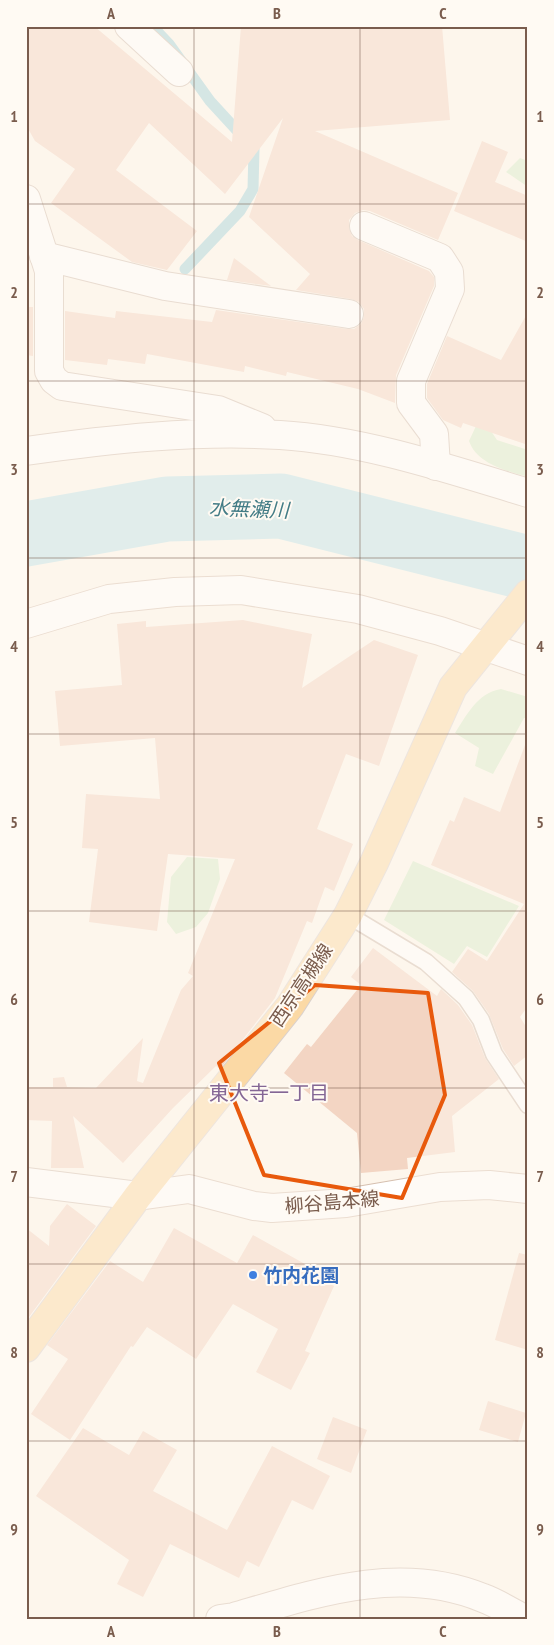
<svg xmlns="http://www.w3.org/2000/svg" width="554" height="1645" font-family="'PT Sans Narrow','Noto Sans JP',sans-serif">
  <rect width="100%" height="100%" fill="#fdf6ec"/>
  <g fill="#d8ecc9">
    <path d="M520 158 528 161V187L506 172Z"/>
    <path d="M476 426 489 428 497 440 528 450V477C507 471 477 464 469 441Z"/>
    <path d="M501 689 528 697V718H524L493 774 475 766 479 748 455 733C467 715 477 693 501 689Z"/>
    <path d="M187 857 218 859 220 879 208 913 196 927 176 934 167 922 171 877Z"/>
    <path d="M413 861 519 906 487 957 467 946 454 964 384 920Z"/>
  </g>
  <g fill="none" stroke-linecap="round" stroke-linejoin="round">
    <path stroke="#a5d3da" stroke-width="11" d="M152 26 169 44 210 101 254 149 253 189 240 211 185 269"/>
    <path stroke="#bfe3e8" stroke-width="65" d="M26 534 167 509 281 506 528 568"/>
  </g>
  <g fill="#f3d5c3">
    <path d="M26 26H94L232 142 241 26H442L450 120 315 131 458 193 438 240 370 211 363 210 355 213 349 220V228L352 236 358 240 429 271 434 277V286L396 375 395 403 358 389 287 372 286 376 245 366 244 372 147 354 145 364 108 359 107 365 65 360V311L115 318 116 311 212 322 216 310 347 329H354L361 324 364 317V309L359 302 351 299 296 290 310 274 249 217 283 118 225 194 149 123 116 170 197 231 167 270 132 262 51 203 75 169 35 141 26 125Z"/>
    <path d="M482 141 508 152 495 182 528 196V242L454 211Z"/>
    <path d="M234 258 271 286 227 280Z"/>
    <path d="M26 307H33V356L26 355Z"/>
    <path d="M528 312V445L463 423 461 428 443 420 427 398V384L447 336 501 360Z"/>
    <path d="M243 620 312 634 302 688 374 640 418 655 379 766 346 754 317 829 353 844 334 891 325 887 312 923 307 921 275 998 220 1069 216 1066 173 1108 123 1163 73 1116 84 1168H51L52 1121 26 1120V1087H53V1078L64 1077 67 1087 96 1088 143 1038 137 1081 143 1083 181 990 193 976 188 973 235 859 168 854 157 931 89 922 98 849 82 848 86 794 160 799 155 738 60 746 55 691 122 685 117 624 146 621V627Z"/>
    <path d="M525 745 528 746V1006L520 1017 528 1030V1055L514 1066 503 1049 489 1014 473 991 452 972 468 949 487 961 524 904 431 865 450 820 454 822 464 797 500 812Z"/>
    <path d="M373 948 437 996 441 989 458 1005 472 1025 485 1058 499 1079 452 1116 455 1152 407 1158 408 1169 361 1173 357 1133 284 1073 307 1044 311 1047 361 985 351 977Z"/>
    <path d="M67 1204 96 1226 26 1321V1228L49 1246 50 1226Z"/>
    <path d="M174 1228 237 1263 253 1235 330 1278 328 1283 334 1286 305 1351 310 1353 291 1390 256 1372 278 1329 233 1304 196 1359 147 1327 133 1347 131 1346 70 1440 31 1414 68 1359 47 1345 110 1261 143 1282Z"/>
    <path d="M519 1253 528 1255V1350L495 1340Z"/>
    <path d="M488 1401 526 1413 518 1442 479 1430Z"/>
    <path d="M333 1417 367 1430 351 1473 317 1459Z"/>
    <path d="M83 1428 129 1455 143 1431 177 1450 153 1491 227 1530 272 1446 330 1476 313 1510 292 1500 259 1567 247 1561 239 1578 170 1544 143 1597 117 1584 129 1560 36 1496Z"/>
  </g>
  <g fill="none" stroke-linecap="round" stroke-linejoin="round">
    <defs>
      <path id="lane" d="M348 915 426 962 466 998 481 1020 494 1054 528 1105"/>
      <g id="street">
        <path d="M129 26 179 72"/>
        <path d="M26 199 49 271V371L54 380 62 386 218 410 262 428"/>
        <path d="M364 226 440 258 449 272 450 289 411 381V403L434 434 436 466"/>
        <path d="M44 256 165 286 349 314"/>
        <path d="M26 451C111 439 195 430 280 435 363 440 449 469 528 493"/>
        <path d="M26 1182 138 1196"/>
        <path d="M220 1619 234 1617C316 1593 399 1564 483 1598 497 1603 511 1612 524 1619"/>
      </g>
      <g id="secondary">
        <path d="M26 624 109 599 175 592 241 590 358 609 440 631 528 661"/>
        <path d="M138 1196 189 1189 254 1206 272 1208 346 1203 440 1187 489 1185 528 1189"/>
      </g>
      <path id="primary" d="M26 1348 138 1196 290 1006 348 915 374 863 453 687 528 594"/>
    </defs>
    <use href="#lane" stroke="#d1beb0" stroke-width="19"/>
    <use href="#street" stroke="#d1beb0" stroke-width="30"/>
    <use href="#secondary" stroke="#d6c0b0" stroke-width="30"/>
    <use href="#primary" stroke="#dad1cd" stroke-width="30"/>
    <use href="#lane" stroke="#fff" stroke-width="16"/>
    <use href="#street" stroke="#fff" stroke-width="28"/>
    <use href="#secondary" stroke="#fff" stroke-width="28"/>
    <use href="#primary" stroke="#fbd9a5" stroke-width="28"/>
  </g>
  <path d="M0 0H554V1645H0ZM315 985 428 993 445 1095 402 1198 264 1175 219 1063Z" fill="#fdf6ec" fill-opacity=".55" fill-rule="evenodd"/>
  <path fill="none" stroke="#e8590c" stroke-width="4" stroke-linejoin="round" d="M315 985 428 993 445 1095 402 1198 264 1175 219 1063Z"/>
  <path fill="none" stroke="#7a5c4d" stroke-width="1" stroke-opacity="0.55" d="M194 26V1619M360 26V1619M26 204H528M26 381H528M26 558H528M26 734H528M26 911H528M26 1088H528M26 1264H528M26 1441H528"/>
  <circle fill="#3f7fe0" stroke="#fffaf3" stroke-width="2" cx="253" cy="1275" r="5"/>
  <g text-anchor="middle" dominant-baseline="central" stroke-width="4" stroke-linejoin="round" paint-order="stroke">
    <g font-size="19" fill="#7a5c4d" stroke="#fffaf3">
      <text transform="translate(301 985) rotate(-56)">西京高槻線</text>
      <text transform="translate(332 1202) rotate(-5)">柳谷島本線</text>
    </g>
    <g font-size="19" font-weight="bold" fill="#366cbe" stroke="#fffaf3" text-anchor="start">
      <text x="263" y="1275">竹内花園</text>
    </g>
    <g font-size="20" font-style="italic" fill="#437c86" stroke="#fffaf3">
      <text transform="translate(249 509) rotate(2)">水無瀬川</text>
    </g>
    <g font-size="20" fill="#846695" stroke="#fffaf3">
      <text x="269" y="1093">東大寺一丁目</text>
    </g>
  </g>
  <rect width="554" height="1645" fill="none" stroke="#fffaf3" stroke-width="55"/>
  <rect x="28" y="28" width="498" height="1590" fill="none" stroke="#7a5c4d" stroke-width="2"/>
  <g font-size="16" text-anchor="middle" font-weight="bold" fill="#7a5c4d">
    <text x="111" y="19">A</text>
    <text x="277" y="19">B</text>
    <text x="443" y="19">C</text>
    <text x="14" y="122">1</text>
    <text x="540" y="122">1</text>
    <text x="14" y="298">2</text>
    <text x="540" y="298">2</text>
    <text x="14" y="475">3</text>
    <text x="540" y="475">3</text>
    <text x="14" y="652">4</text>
    <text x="540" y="652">4</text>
    <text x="14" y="828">5</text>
    <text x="540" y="828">5</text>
    <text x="14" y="1005">6</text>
    <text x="540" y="1005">6</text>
    <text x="14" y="1182">7</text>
    <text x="540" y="1182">7</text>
    <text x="14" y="1358">8</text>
    <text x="540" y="1358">8</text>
    <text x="14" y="1535">9</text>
    <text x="540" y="1535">9</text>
    <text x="111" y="1637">A</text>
    <text x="277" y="1637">B</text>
    <text x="443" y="1637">C</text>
  </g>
</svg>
